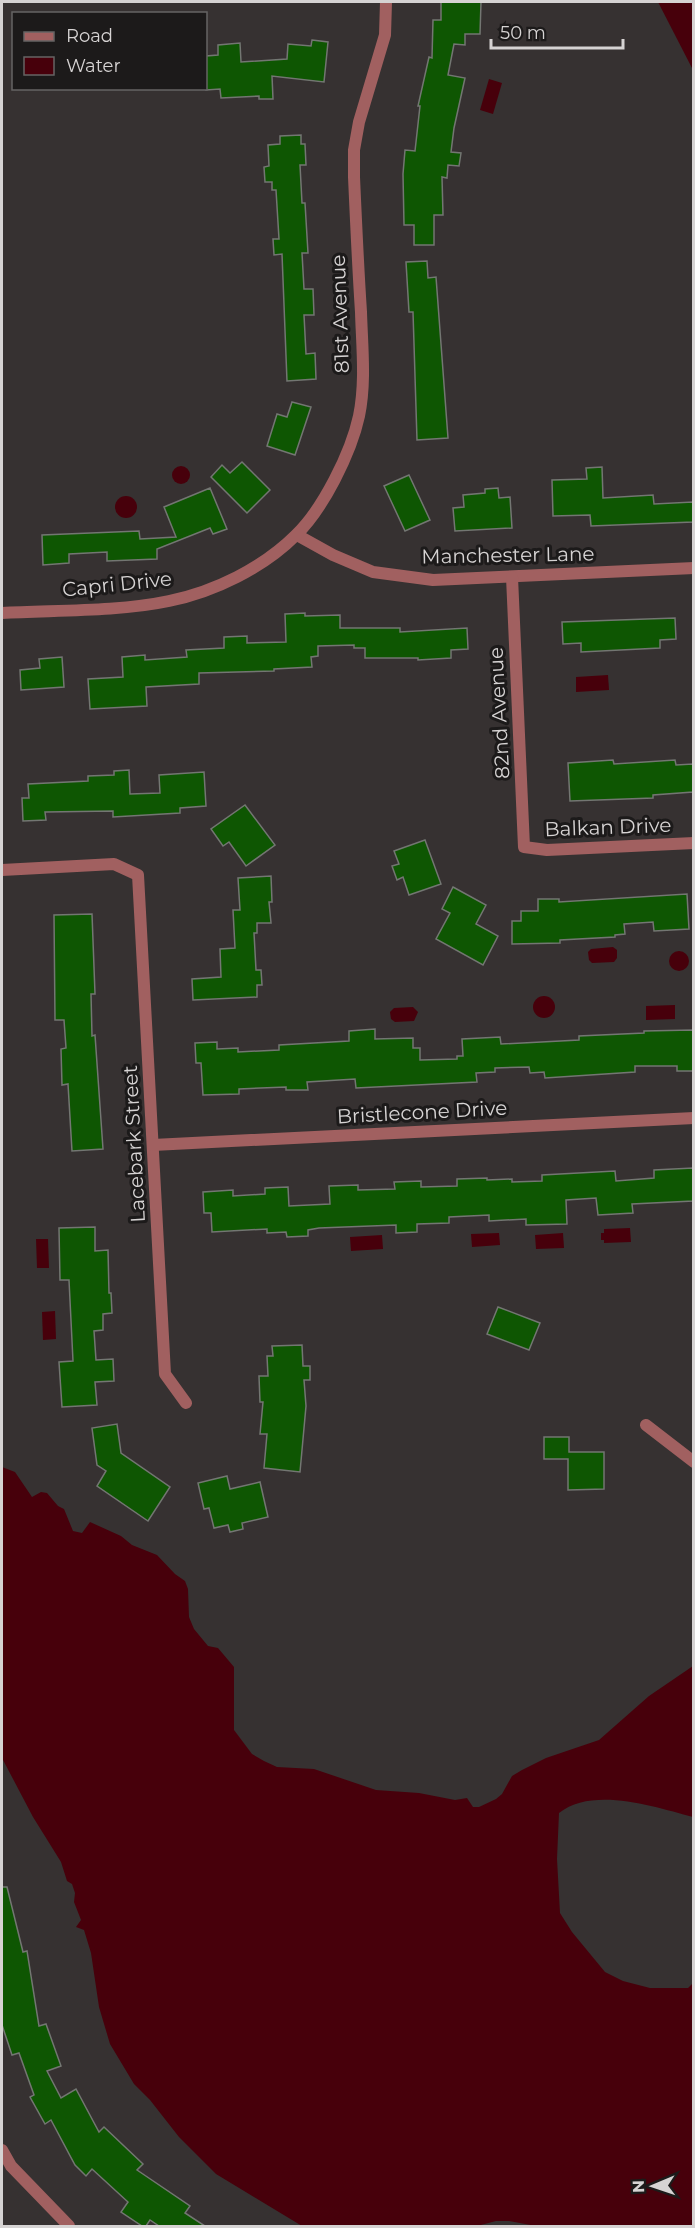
<svg xmlns="http://www.w3.org/2000/svg" width="695" height="2228" font-family="Montserrat,sans-serif">
  <rect width="100%" height="100%" fill="#363131"/>
  <g fill="#47000b">
    <path d="M658 2H693V70Z"/>
    <path d="M489 79 502 83 493 114 480 110Z"/>
    <circle cx="181" cy="475" r="9"/>
    <circle cx="126" cy="507" r="11"/>
    <path d="M608 675 609 690 576 692V677Z"/>
    <path d="M613 947 617 950V958L614 962 592 963 589 960 588 952 591 949Z"/>
    <circle cx="679" cy="961" r="10"/>
    <circle cx="544" cy="1007" r="11"/>
    <path d="M675 1005V1019L646 1020V1006Z"/>
    <path d="M413 1007 418 1012 414 1021 395 1022 391 1019 390 1012 394 1008Z"/>
    <path d="M630 1228 631 1242 604 1243V1240H601V1233H604V1229Z"/>
    <path d="M499 1233 500 1245 472 1247 471 1234Z"/>
    <path d="M563 1233 564 1248 536 1249 535 1235Z"/>
    <path d="M382 1235 383 1249 351 1251 350 1237Z"/>
    <path d="M36 1239H48L49 1268H37Z"/>
    <path d="M55 1311 56 1339 43 1340 42 1312Z"/>
    <path d="M2 1467 15 1472 32 1497 41 1492 47 1493 58 1506 64 1509 73 1531 82 1533 90 1522 121 1536 132 1545 157 1555 175 1574 185 1581 188 1589 189 1617 194 1629 208 1646 218 1648 234 1667V1730L252 1754 264 1761 277 1767 314 1769 376 1790 419 1793 455 1800 467 1798 473 1807H479L496 1799 502 1794 512 1776 522 1770 546 1758 599 1740 649 1696 693 1666V1817C655 1807 593 1786 559 1813L557 1859 560 1913 572 1932 605 1972 623 1981 650 1988H688L693 1983V2226H536L509 2221H496L477 2226H302L216 2174 179 2137 150 2100 134 2084 110 2044 99 2007 91 1953 84 1930 76 1927 81 1920 74 1902 75 1893 72 1884 67 1881 61 1862 33 1817 2 1758Z"/>
  </g>
  <g fill="#0e5602" stroke="#737672" stroke-width="1.5">
    <path d="M441 2H481L480 34H465V45L454 44 448 75 465 78 454 128 451 152 461 153 459 166 448 165 447 178 442 177 443 215H434V245H414V225H404L403 174 405 150 415 151 420 106H418L429 57 432 58 433 20H441Z"/>
    <path d="M312 40 328 42 324 82 272 76 273 99H259V96L221 98 220 89 206 90V56L218 55V45L240 43 241 62 287 59 288 44 311 46Z"/>
    <path d="M301 135V144H305L306 165H300L302 203H305L308 253H302L304 289H313L314 315H304L306 354 315 353 316 379 287 381 282 254 274 255 273 239H279L276 190H272V182H265L264 167 269 166 268 145 280 144V136Z"/>
    <path d="M427 261 428 278 436 277 448 438 417 440 413 312H409L406 262Z"/>
    <path d="M292 402 311 407 295 455 267 446 277 414 287 417Z"/>
    <path d="M242 462 270 490 247 513 211 477 222 465 230 473Z"/>
    <path d="M602 467 603 498 653 495 654 504 693 502V522L591 526 590 515 553 516 552 480 587 479 586 468Z"/>
    <path d="M409 475 430 520 405 531 384 486Z"/>
    <path d="M210 488 227 529 213 534 210 528 157 549V559L107 561V552L69 554V563L43 565 42 535 139 531 140 539 176 537 164 507Z"/>
    <path d="M498 488 499 498 510 497 512 528 455 531 453 508 464 507 463 495 485 493V489Z"/>
    <path d="M305 613V616L340 615V628H400V632L467 628 468 649 451 650V658L418 660V658H365V648H354V645L318 646V656L311 657 312 667 274 669V671L199 673V684L146 687 147 706 90 709 88 679 123 677 122 657 145 655V660L187 657 186 650 224 648V637L247 636V643L286 642 285 614Z"/>
    <path d="M675 618 676 639 660 640V648L581 652V643L563 644 562 622Z"/>
    <path d="M62 657 64 687 21 690 20 670 40 668 39 659Z"/>
    <path d="M613 760 614 764 675 760 676 765 693 764V792L653 795V798L570 801 568 763Z"/>
    <path d="M129 770 130 794 160 793 159 775 204 772 206 806 180 808V813L113 817V811L45 812 46 820 23 821 22 798H29L28 784 88 781V776L114 775V771Z"/>
    <path d="M245 805 275 845 246 866 229 842 223 846 211 829Z"/>
    <path d="M425 840 441 884 409 895 403 877 397 880 392 866 399 864 394 851Z"/>
    <path d="M271 876 272 902H269L271 923H257V933H254L256 970H261L262 985H257V997L193 1000 192 979 221 977 220 949 235 948 233 910H240L238 878Z"/>
    <path d="M453 887 486 905 476 924 498 936 483 965 436 939 450 913 442 909Z"/>
    <path d="M687 894 689 929 654 931 653 922 624 924 625 934 615 935V937L560 940V943L512 944V921H521V911H538V899H559V902Z"/>
    <path d="M92 914 95 994H91L92 1036 95 1035 103 1149 72 1151 68 1084 62 1085 61 1049 66 1048 64 1020H55L54 915Z"/>
    <path d="M375 1029V1039L413 1038V1048H420V1060L457 1059V1056H463L462 1039 500 1037 501 1044 579 1040V1036L644 1033V1031L693 1030V1071H677V1066H635V1072L545 1078 544 1072 530 1073 529 1067 495 1068V1072L476 1073 477 1082 356 1088 355 1079 307 1082 308 1090H286V1087L239 1089V1094L203 1095 201 1063H196L195 1043 217 1042V1049L238 1048V1052L279 1050V1045L349 1041V1031Z"/>
    <path d="M693 1168V1201L632 1204 633 1213 598 1215 596 1198 566 1200 567 1224 526 1225V1219L489 1221V1215L449 1217V1223L417 1224V1232L396 1233V1225L319 1228 308 1230V1236L287 1237 286 1232 267 1233V1229L212 1232 211 1213H204L203 1192 233 1190V1196L265 1194V1188L288 1187 289 1206 330 1204 329 1186 358 1185V1190L395 1189 394 1182 421 1181V1187L457 1186V1179L487 1178V1180L512 1179V1182L542 1181V1175L615 1171 616 1181 654 1178V1170Z"/>
    <path d="M95 1227V1251L108 1250 109 1293H111L112 1313 103 1314V1330L94 1331 96 1360 113 1359 114 1381 95 1382 97 1405 62 1407 59 1362 73 1361 69 1280H60L59 1228Z"/>
    <path d="M498 1307 540 1323 529 1350 487 1334Z"/>
    <path d="M302 1345 303 1366H310V1380H304L306 1406 300 1472 264 1468 267 1434H260L263 1402H260L259 1376H268L267 1356H273L272 1346Z"/>
    <path d="M117 1424 121 1453 170 1487 148 1521 97 1486 106 1471 97 1465 92 1428Z"/>
    <path d="M544 1437H569V1452H604V1489L568 1490V1459H544Z"/>
    <path d="M227 1476 230 1489 260 1482 268 1517 242 1523 243 1529 230 1532 228 1525 214 1528 209 1508 204 1509 198 1483Z"/>
    <path d="M2 1887H7L23 1952 27 1951 39 2026 46 2024 61 2066 47 2071 61 2098 76 2089 99 2132 104 2127 143 2164 137 2170 190 2206 185 2213 205 2226H159L150 2220 146 2226H142L121 2212 128 2202 92 2169 86 2176 75 2165 51 2120 45 2124 30 2097 34 2095 19 2053 12 2055 2 2025Z"/>
  </g>
  <g fill="none" stroke-linecap="round" stroke-linejoin="round">
    <g stroke="#a16060" stroke-width="12">
      <path d="M297 535 333 555 373 572 433 580 694 568"/>
      <path d="M512 577 524 847 547 850 694 843"/>
      <path d="M2 613C54 610 117 612 169 601 214 592 263 568 296 535 323 509 351 453 359 416 366 382 362 347 361 312 358 267 356 222 354 177V150L359 122 385 35 386 2"/>
      <path d="M2 870 114 864 138 875 165 1374 186 1403"/>
      <path d="M153 1145 694 1118"/>
      <path d="M646 1425 694 1462"/>
      <path d="M2 2150 11 2166 69 2226"/>
    </g>
  </g>
  <g text-anchor="middle" dominant-baseline="central" stroke-width="6" stroke-linejoin="round" paint-order="stroke">
    <g font-size="20" fill="#d6d3d3" stroke="#1c1a1a">
      <text transform="translate(340 314) rotate(-92)">81st Avenue</text>
      <text transform="translate(508 555) rotate(-1)">Manchester Lane</text>
      <text transform="translate(117 584) rotate(-6)">Capri Drive</text>
      <text transform="translate(499 713) rotate(-93)">82nd Avenue</text>
      <text transform="translate(608 827) rotate(-2)">Balkan Drive</text>
      <text transform="translate(422 1112) rotate(-3)">Bristlecone Drive</text>
      <text transform="translate(134 1144) rotate(-93)">Lacebark Street</text>
    </g>
  </g>
  <rect width="695" height="2228" fill="none" stroke="#d6d3d3" stroke-width="6"/>
  <rect x="12" y="12" width="195" height="78" fill="#1c1a1a" stroke="#666464" stroke-width="1.5"/>
  <rect x="24" y="32" width="30" height="9" fill="#a16060" stroke="#666464" stroke-width="1.5"/>
  <text x="66" y="42" font-size="18" fill="#d6d3d3">Road</text>
  <rect x="24" y="57" width="30" height="18" fill="#47000b" stroke="#666464" stroke-width="1.5"/>
  <text x="66" y="72" font-size="18" fill="#d6d3d3">Water</text>
  <g transform="translate(653 2186) rotate(268)" stroke="#1c1a1a" stroke-width="4.5" paint-order="stroke">
  <path d="M0-4.5L10 22L0 15L-10 22Z" fill="#d6d3d3"/>
  <text y="-9" font-size="16" font-weight="bold" text-anchor="middle" fill="#d6d3d3">N</text>
  </g>
  <path d="M491 39v9h132v-9" fill="none" stroke="#d6d3d3" stroke-width="3"/>
  <text x="500" y="39" font-size="18" fill="#d6d3d3" stroke="#1c1a1a" stroke-width="4.5" paint-order="stroke">50 m</text>
</svg>
